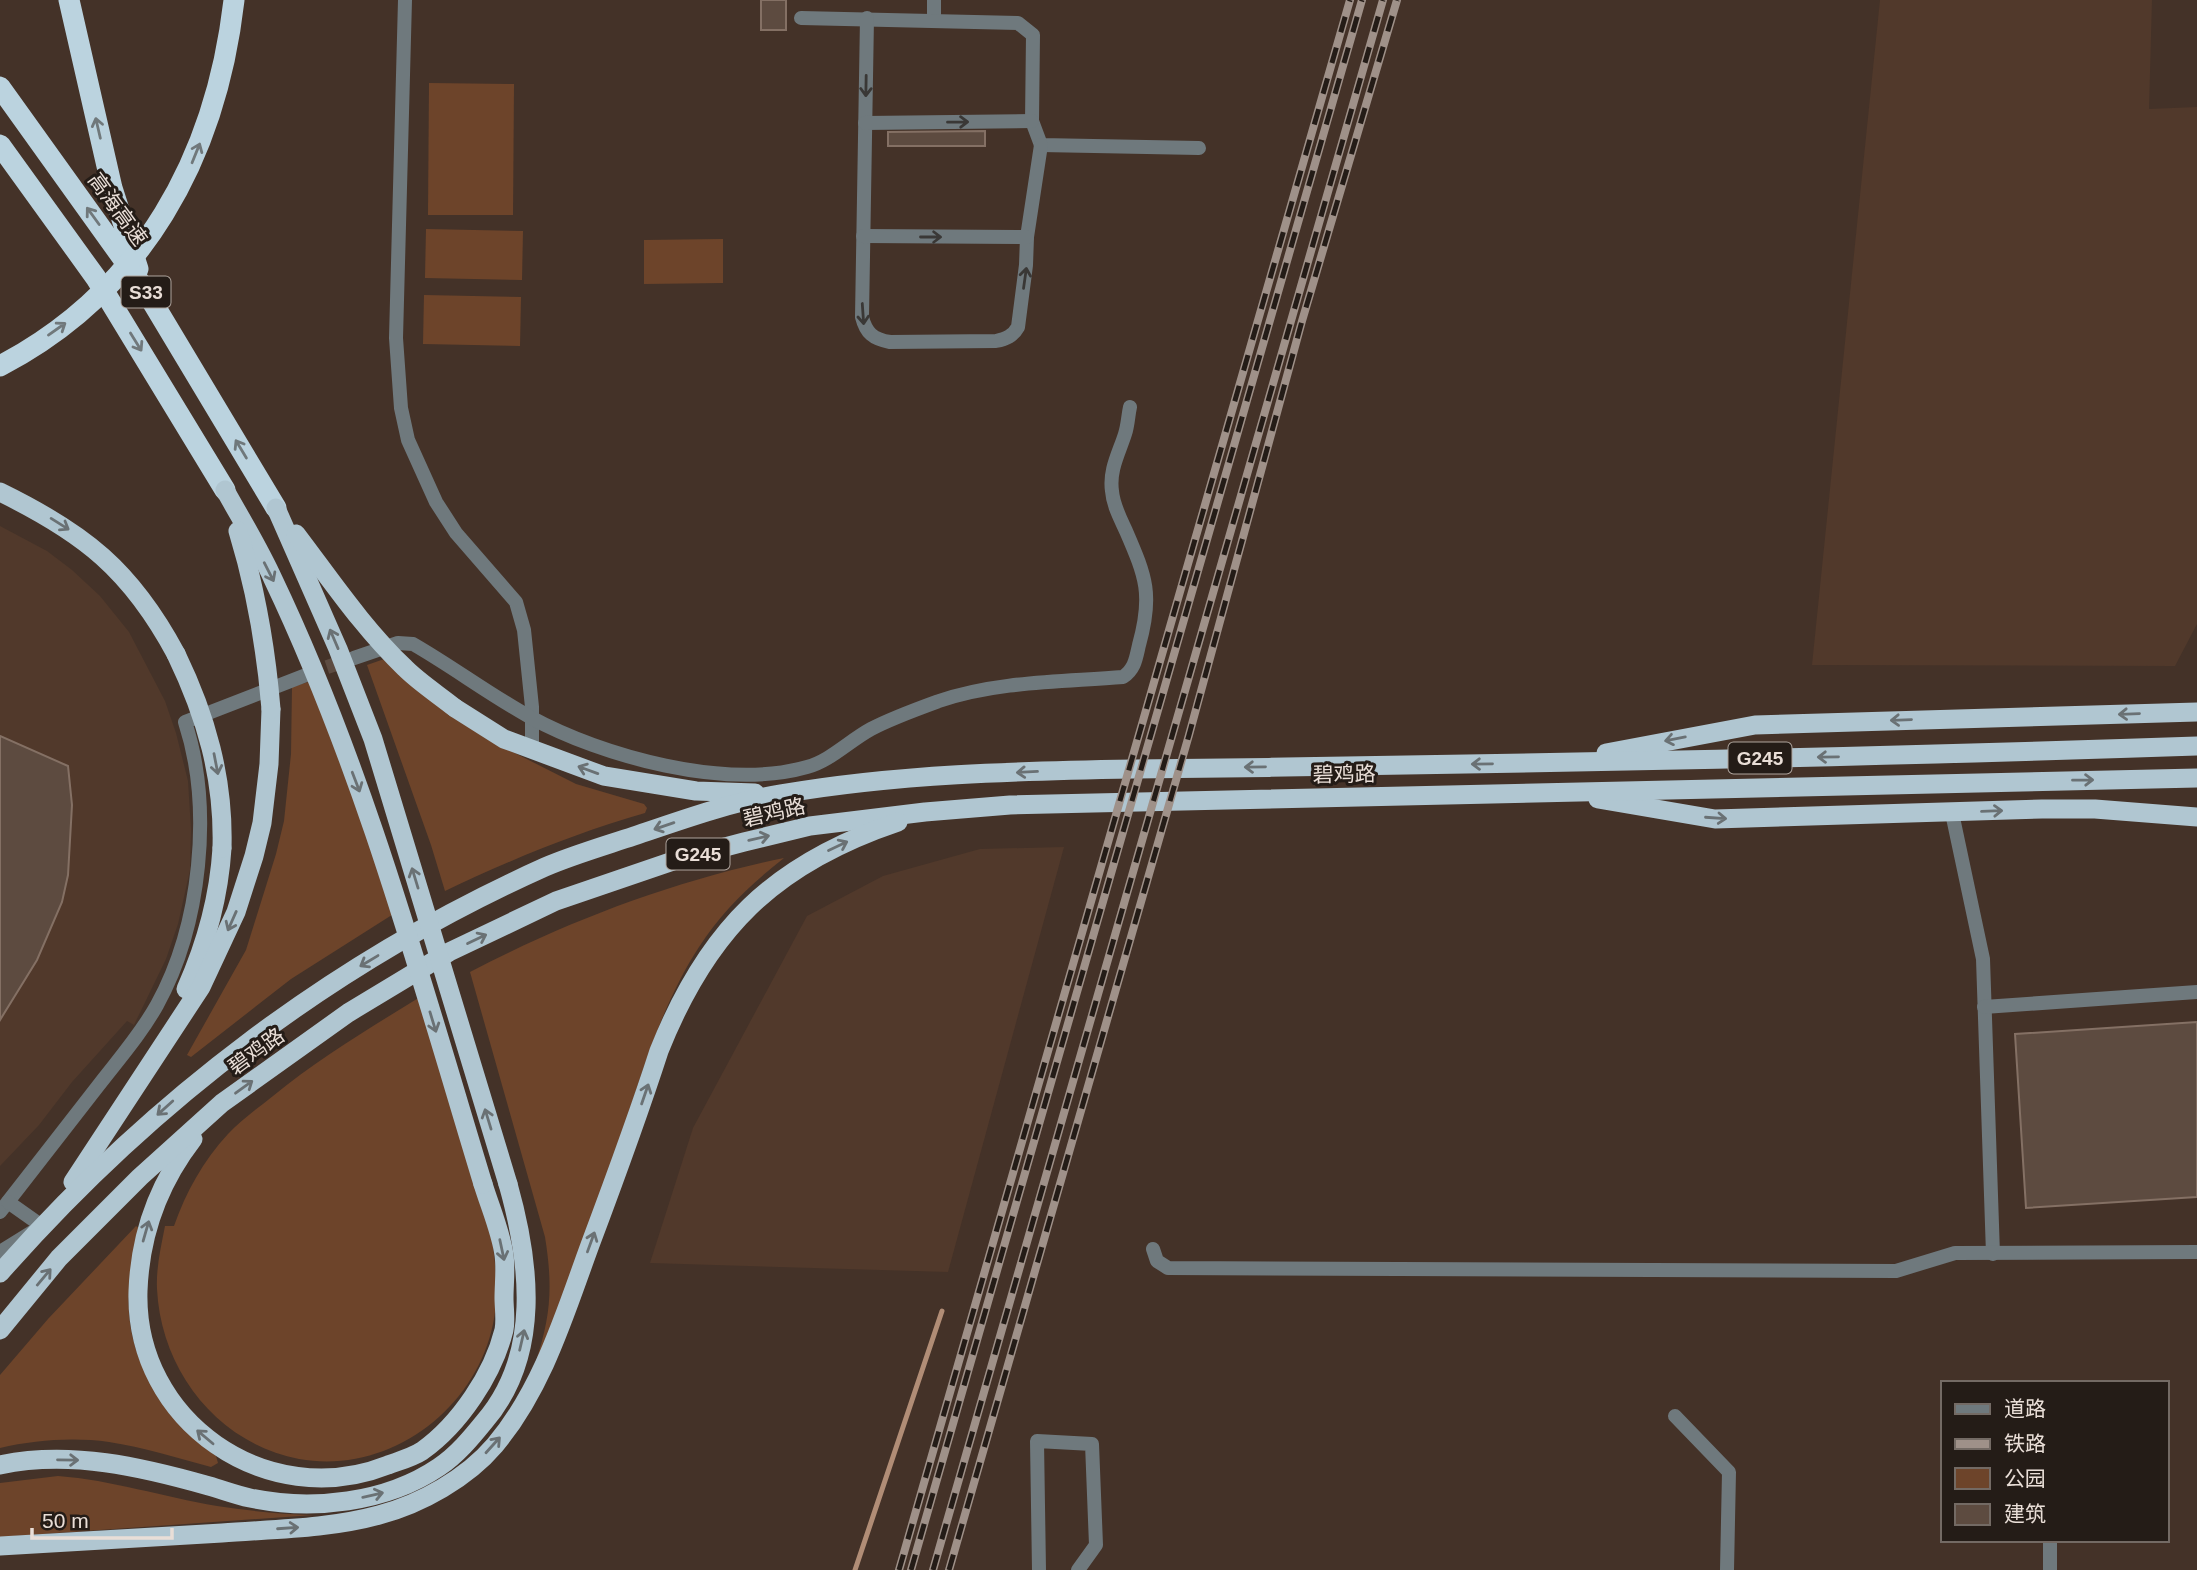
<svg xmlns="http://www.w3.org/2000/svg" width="2197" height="1570" font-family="Arial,'Noto Sans SC',sans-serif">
  <rect width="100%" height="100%" fill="#443228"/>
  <g fill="#51392b">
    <path d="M1880 0H2152L2149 109 2197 107V624L2175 666 1812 665Z"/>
    <path d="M0 526 47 551 72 570 100 596 129 632 165 701 176 733 188 781 191 829 190 870 178 924 166 959 134 1025 127 1021 72 1082 39 1125 0 1166Z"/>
    <path d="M1064 847 948 1272 650 1263 693 1128 807 916 883 876 980 849Z"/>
  </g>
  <g fill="#6d442a">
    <path d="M429 83 514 84 513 215H428Z"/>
    <path d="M426 229 523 231 522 280 425 278Z"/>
    <path d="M723 239V283L644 284V240Z"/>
    <path d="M424 295 521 297 520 346 423 344Z"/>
    <path d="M390 657 499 745 576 784 644 804 647 808 645 813C575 833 510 860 445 891L431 845 367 665Z"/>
    <path d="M318 679 395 913 291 979 191 1057 187 1055 246 950 276 854 284 821 291 754 292 687Z"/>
    <path d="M784 858C751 884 722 911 699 947 664 1001 645 1063 625 1124 601 1193 577 1262 553 1331L535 1364C551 1316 553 1287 545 1237L470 972C570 920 674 881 784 858Z"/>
    <path d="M420 997 492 1240C496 1267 499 1297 493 1324 475 1411 388 1475 299 1459 217 1443 161 1370 157 1289 156 1267 161 1247 165 1226H174C186 1192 203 1161 228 1134 241 1120 258 1108 273 1096 319 1058 370 1028 420 997Z"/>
    <path d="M136 1226 140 1229C136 1250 130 1271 129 1292 124 1358 165 1419 216 1456L218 1463 211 1467C177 1458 143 1447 109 1442 73 1437 35 1440 0 1448V1375L48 1319Z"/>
    <path d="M58 1476C112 1480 163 1497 217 1506 249 1511 281 1514 314 1515L0 1537V1483Z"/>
  </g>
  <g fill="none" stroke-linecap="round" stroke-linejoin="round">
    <path stroke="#b18d76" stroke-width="5" d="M855 1570 942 1311"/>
  </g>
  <g fill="#5d4b40" stroke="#847064" stroke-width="2">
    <rect x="761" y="0" width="25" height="30"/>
    <path d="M985 131V146H888V132Z"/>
    <path d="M0 736 68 766 72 805 68 875 62 902 37 960 0 1020Z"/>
    <path d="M2197 1022V1197L2026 1208 2015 1034Z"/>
  </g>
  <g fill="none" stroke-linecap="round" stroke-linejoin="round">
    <path stroke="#5d4c42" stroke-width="14" stroke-dasharray="14 7" stroke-linecap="butt" d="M307 674 351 659"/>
    <g stroke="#6f797d" stroke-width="14">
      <path d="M405 0 396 338 401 408 408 440 436 502 456 533 516 602 524 630 532 707V749"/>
      <path d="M934 0V20"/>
      <path d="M801 18 1018 23 1033 35 1032 121 1041 145 1199 148"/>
      <path d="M867 18 862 317C866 333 873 339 890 342L996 341C1006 339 1013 336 1018 327L1026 265 1027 237 1041 145"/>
      <path d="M865 123 1032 121"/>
      <path d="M863 236 1027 237"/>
      <path d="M354 658 398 643 413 644C453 667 490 695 530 717 603 757 726 790 807 767 830 761 849 741 871 729 892 718 917 709 939 701 998 681 1062 682 1123 677 1135 669 1136 658 1139 645 1153 595 1146 577 1126 531 1120 518 1113 505 1112 491 1109 470 1119 453 1125 434 1128 425 1128 416 1130 407"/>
      <path d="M1952 813 1983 959 1993 1254"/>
      <path d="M1984 1007 2197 992"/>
      <path d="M0 1212C33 1170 65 1128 98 1086 118 1060 141 1034 157 1005 201 925 213 808 185 722L306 675"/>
      <path d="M1153 1249 1157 1261 1168 1268 1896 1271 1955 1253 2197 1252"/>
      <path d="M0 1252 42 1226 8 1202"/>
      <path d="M1675 1416 1729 1472 1727 1570"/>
      <path d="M1039 1570 1037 1441 1092 1444 1096 1545 1078 1570"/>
      <path d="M2050 1570V1540"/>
    </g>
    <g stroke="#b0c6d1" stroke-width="19">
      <path d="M0 492C84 533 131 570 176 654"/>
      <path d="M455 708 504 739 604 776 696 791 755 793"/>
      <path d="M1606 753 1755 725 2197 712"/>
      <path d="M1598 799 1715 819 2042 809H2095L2197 817"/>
      <path d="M186 989C206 944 219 897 222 848"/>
      <path d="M193 1139C159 1183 140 1235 138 1291 134 1421 267 1513 388 1465 399 1461 413 1457 422 1451 460 1424 493 1374 504 1330 506 1320 504 1308 504 1298 504 1284 506 1269 504 1255 501 1232 490 1207 483 1184"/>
      <path d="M73 1182 201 987 236 912 254 856 262 823 269 764 271 709"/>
      <path d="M0 1273C151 1101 335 961 545 867 573 855 604 846 634 836 681 820 731 802 781 794 897 774 1017 771 1134 769 1225 768 1315 767 1406 765 1670 761 1933 755 2197 746"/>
      <path d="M0 1330 59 1258 140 1177 222 1103 348 1013 449 952 556 901 676 860 744 842 810 826 925 812 1010 805 2197 778"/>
      <path d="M0 1465C70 1450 142 1467 209 1486 223 1490 236 1495 250 1498 312 1511 386 1503 439 1467 457 1455 471 1438 484 1422 542 1355 530 1262 508 1184"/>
      <path d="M0 1546C74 1542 148 1537 222 1533 274 1529 328 1529 379 1515 421 1504 467 1478 495 1445 543 1388 565 1313 590 1245 614 1181 638 1116 659 1051 707 930 773 864 898 822"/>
    </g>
    <g stroke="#bbd3df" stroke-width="21">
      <path d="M69 0 112 188 138 269"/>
      <path d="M0 87 144 288 276 508"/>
      <path d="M0 145 96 278 225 490"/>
    </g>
    <defs>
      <g id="rail">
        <path d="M899 1570 1350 0"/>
        <path d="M911 1570 1362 0"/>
        <path d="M933 1570 1383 0"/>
        <path d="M949 1570 1189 735 1302 321 1397 0"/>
      </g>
    </defs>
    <use href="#rail" stroke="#9f9189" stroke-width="8"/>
    <use href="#rail" stroke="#241c17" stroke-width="5" stroke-dasharray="16" stroke-linecap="butt"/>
    <g stroke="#b0c6d1" stroke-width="19">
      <path d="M225 490C241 519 259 548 273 579 365 772 421 980 483 1184"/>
      <path d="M276 508 338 649 373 739 508 1184"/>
      <path d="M238 531C256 590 266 648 271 709"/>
      <path d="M296 534C331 580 363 628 405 668 420 683 439 695 455 708"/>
      <path d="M176 654C206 716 224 778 222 848"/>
    </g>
    <path stroke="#bbd3df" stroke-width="21" d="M0 366C143 291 216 157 234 0"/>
  </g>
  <defs><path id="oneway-shaft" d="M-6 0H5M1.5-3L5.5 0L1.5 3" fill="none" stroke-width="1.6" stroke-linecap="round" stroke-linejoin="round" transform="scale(1.75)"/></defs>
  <g stroke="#3a3836">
    <use href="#oneway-shaft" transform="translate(866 86) rotate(91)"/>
    <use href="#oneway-shaft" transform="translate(958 122) rotate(-1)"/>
    <use href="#oneway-shaft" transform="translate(931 237)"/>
    <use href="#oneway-shaft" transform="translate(1025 278) rotate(-82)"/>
    <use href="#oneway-shaft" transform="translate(863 314) rotate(86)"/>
  </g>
  <g stroke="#70787b">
    <use href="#oneway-shaft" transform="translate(98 128) rotate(-103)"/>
    <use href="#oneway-shaft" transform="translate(196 153) rotate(-68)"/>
    <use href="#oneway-shaft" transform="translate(93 216) rotate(-126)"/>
    <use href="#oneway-shaft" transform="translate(57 329) rotate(-35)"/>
    <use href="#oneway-shaft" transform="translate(136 342) rotate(58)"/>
    <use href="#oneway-shaft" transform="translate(241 449) rotate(-121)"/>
  </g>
  <g stroke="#6a7174">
    <use href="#oneway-shaft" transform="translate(60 524) rotate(32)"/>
    <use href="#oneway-shaft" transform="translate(269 572) rotate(63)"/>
    <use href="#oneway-shaft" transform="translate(334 639) rotate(-113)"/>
    <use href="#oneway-shaft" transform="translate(2129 714) rotate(178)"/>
    <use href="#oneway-shaft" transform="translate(1901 720) rotate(178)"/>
    <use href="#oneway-shaft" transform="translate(1675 739) rotate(169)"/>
    <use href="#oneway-shaft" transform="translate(1828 757) rotate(179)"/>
    <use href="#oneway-shaft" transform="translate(216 764) rotate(79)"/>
    <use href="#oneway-shaft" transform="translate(1482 764) rotate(179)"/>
    <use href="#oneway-shaft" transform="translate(1255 767) rotate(179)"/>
    <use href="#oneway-shaft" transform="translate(588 770) rotate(-160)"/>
    <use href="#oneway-shaft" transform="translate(1027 772) rotate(177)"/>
    <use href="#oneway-shaft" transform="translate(2083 780) rotate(-1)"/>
    <use href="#oneway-shaft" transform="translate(356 782) rotate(69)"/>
    <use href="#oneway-shaft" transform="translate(1992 811) rotate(-2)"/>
    <use href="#oneway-shaft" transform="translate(1716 818) rotate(4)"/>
    <use href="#oneway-shaft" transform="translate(664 826) rotate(161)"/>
    <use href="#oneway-shaft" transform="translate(759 838) rotate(-13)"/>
    <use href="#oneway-shaft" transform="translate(838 846) rotate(-25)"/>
    <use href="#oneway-shaft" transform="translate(415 878) rotate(-107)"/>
    <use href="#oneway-shaft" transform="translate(232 921) rotate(114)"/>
    <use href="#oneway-shaft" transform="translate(477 939) rotate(-26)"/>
    <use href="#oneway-shaft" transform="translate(369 961) rotate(149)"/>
    <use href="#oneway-shaft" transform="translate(433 1022) rotate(73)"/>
    <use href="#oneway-shaft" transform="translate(244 1087) rotate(-36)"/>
    <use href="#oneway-shaft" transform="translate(645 1094) rotate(-71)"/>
    <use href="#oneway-shaft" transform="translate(165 1108) rotate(138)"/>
    <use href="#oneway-shaft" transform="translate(488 1119) rotate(-107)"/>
    <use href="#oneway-shaft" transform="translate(146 1231) rotate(-74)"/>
    <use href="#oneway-shaft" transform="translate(591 1242) rotate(-70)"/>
    <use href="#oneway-shaft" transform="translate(502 1250) rotate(78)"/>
    <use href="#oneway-shaft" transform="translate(44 1277) rotate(-50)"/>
    <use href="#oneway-shaft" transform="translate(522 1340) rotate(-77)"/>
    <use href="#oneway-shaft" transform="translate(205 1437) rotate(-140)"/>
    <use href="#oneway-shaft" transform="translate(493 1445) rotate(-48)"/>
    <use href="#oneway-shaft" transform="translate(68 1460) rotate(1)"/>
    <use href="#oneway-shaft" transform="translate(373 1495) rotate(-13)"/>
    <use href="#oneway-shaft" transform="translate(288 1528) rotate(-4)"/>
  </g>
  <g text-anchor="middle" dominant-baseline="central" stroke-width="6" stroke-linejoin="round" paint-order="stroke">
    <g fill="#241c17" stroke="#aea49d" stroke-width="2">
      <rect x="121.5" y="276.5" width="49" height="31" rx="5"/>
      <rect x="1728.5" y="742.5" width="63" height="31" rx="5"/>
      <rect x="666.5" y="838.5" width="63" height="31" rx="5"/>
    </g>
    <g font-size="19" font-weight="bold" fill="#e9ded7">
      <text x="146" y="292">S33</text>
      <text x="1760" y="758">G245</text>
      <text x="698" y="854">G245</text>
    </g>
    <g font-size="21" fill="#e9ded7" stroke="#241c17">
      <text transform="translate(118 209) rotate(54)">高海高速</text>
      <text transform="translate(1344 774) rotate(-1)">碧鸡路</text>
      <text transform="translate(774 812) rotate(-13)">碧鸡路</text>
      <text transform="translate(256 1051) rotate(-36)">碧鸡路</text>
    </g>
  </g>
  <rect x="1941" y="1381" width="228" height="161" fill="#241c17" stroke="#736a64" stroke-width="2"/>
  <rect x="1955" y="1404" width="35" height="10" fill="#6f797d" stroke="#736a64" stroke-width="2"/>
  <text x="2004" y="1416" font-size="21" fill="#e9ded7">道路</text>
  <rect x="1955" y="1439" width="35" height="10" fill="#9f9189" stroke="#736a64" stroke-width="2"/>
  <text x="2004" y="1451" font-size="21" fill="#e9ded7">铁路</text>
  <rect x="1955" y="1468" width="35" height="21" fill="#6d442a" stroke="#736a64" stroke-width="2"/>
  <text x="2004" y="1486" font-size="21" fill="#e9ded7">公园</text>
  <rect x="1955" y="1504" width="35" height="21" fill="#5d4b40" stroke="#736a64" stroke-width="2"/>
  <text x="2004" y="1521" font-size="21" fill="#e9ded7">建筑</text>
  <path d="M32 1528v10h140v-10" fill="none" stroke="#e9ded7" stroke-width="3.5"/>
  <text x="42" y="1528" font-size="21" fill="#e9ded7" stroke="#241c17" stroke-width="5" paint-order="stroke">50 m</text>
</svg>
